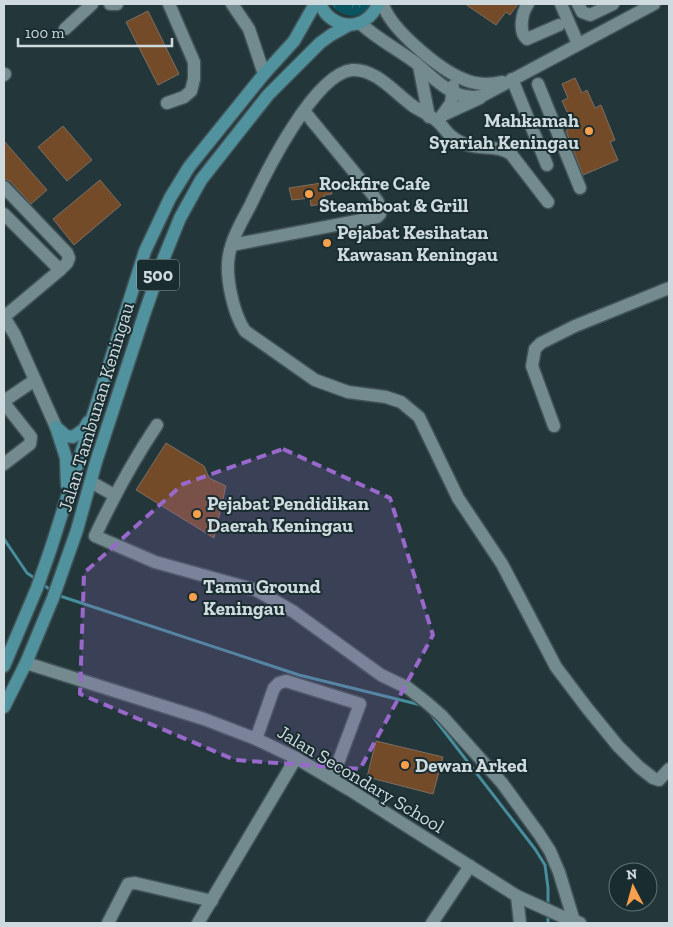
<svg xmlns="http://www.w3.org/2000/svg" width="673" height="927" font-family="'Zilla Slab',serif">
  <defs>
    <pattern id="park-crowns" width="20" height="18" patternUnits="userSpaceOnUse" patternTransform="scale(1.25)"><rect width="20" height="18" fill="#0a5460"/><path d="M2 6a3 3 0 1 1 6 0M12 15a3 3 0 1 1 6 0" fill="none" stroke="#2c6c76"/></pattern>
  </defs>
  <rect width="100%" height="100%" fill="#23373b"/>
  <path fill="url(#park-crowns)" d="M330 4H371C361 21 341 18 330 4Z"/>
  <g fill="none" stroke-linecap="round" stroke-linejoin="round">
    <g stroke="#478d9b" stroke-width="3">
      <path d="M4 539 27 573 36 579"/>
      <path d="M41 583 52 591"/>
      <path d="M57 595 299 675 421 705"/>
      <path d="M430 713 535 849 545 865 548 888V905"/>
      <path d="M548 923V914"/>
    </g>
  </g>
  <g fill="#734b28" stroke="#7e6e62">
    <path d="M465 4H518L510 15 506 12 496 25Z"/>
    <path d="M148 11 179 74 158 85 126 22Z"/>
    <path d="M575 78 582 93 587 90 595 108 601 105 615 140 610 142 618 160 583 175 566 131 568 130 564 120 570 118 562 101 568 98 562 84Z"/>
    <path d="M63 126 92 160 67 181 38 147Z"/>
    <path d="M4 141 47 190 31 204 10 181 4 179Z"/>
    <path d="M100 180 121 205 74 245 53 219Z"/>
    <path d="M328 182 332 194 324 195 326 203 311 206 310 198 292 200 289 188Z"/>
    <path d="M166 443 204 466 209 478 226 486 214 538 136 490Z"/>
    <path d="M376 741 443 757 433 794 367 777Z"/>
  </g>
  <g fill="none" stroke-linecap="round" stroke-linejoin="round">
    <defs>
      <g id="minor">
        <path d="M110 4H117"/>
        <path d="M232 4 249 29 264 74"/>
        <path d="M383 4C390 29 439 69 463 79 476 85 489 85 502 82"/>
        <path d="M528 4C522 12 518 32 527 39L559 25"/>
        <path d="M561 4 578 44"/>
        <path d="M578 4 582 12 590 15 613 4"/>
        <path d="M360 23C376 38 397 49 416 63 428 73 441 87 455 93 464 97 472 98 482 96L654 4"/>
        <path d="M65 29 92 4"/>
        <path d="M419 66 429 117"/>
        <path d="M4 75 5 74"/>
        <path d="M512 79 547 165"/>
        <path d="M538 84 580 188"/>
        <path d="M167 103 184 97 191 91 194 79V62L169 4"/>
        <path d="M443 115 480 98"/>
        <path d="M438 121 451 103 453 86"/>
        <path d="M4 187 67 253 69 258 67 263 60 270"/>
        <path d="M548 202 511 154C493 142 473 154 451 136 446 132 443 126 438 122 431 115 420 111 413 106 395 93 375 68 352 70 314 74 265 174 250 206 242 221 232 238 229 255 225 276 233 313 245 331L315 380 348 392 386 397 401 402 419 417 458 498 502 564 556 667 587 708 618 746 639 767 653 778 659 780 669 769"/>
        <path d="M4 214 60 270 4 317"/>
        <path d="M232 245 372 218 377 217 380 214 378 202 373 195 304 111"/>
        <path d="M4 317 15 335 56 427"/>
        <path d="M4 401 35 380"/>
        <path d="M4 403 31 437 30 444 4 464"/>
        <path d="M157 425C132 462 114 496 95 536L155 562 256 590 294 612 381 675 408 688 426 702 442 716 502 783 539 834 550 851 559 872 574 921"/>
        <path d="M554 426 532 366 535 349 541 343 575 326 669 288"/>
        <path d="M91 482 114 495"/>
        <path d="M26 663 204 719 256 739 296 758 350 790 517 896 561 916 580 923"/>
        <path d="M256 739 274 688 279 683 286 681 360 704 332 779"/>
        <path d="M517 896 520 923"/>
        <path d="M108 923 128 884 135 883 212 901"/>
        <path d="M198 923 296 758"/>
        <path d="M432 923 470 866"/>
      </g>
      <g id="major">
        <path d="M320 4C332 31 366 32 378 4"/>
        <path d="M56 427 66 458 67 485"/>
        <path d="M56 427 66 436 73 437 84 429 88 422"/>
        <path d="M4 666 37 588 51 548 145 251 170 198 189 167 264 74 294 41 315 4"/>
        <path d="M4 707 26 663 53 598 77 530 96 462 144 315 163 260 180 218 201 180 268 95 320 43 331 35 349 25"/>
      </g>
    </defs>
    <use href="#minor" stroke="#415356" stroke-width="15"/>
    <use href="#major" stroke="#415356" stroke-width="15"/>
    <use href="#minor" stroke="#738a8e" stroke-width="12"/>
    <use href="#major" stroke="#51929f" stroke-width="12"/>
  </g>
  <path fill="#9869ca" fill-opacity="0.2" stroke="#9869ca" stroke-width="4" stroke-dasharray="10 6" stroke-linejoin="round" d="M283 449 390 498 433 635 360 769 235 760 80 694 84 573 183 484Z"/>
  <g fill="#f9a04d" stroke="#192d31" stroke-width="2">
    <circle cx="589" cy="131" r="5"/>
    <circle cx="309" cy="194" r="5"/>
    <circle cx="327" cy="243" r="5"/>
    <circle cx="197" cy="514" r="5"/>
    <circle cx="193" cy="597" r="5"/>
    <circle cx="405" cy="765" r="5"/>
  </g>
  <g text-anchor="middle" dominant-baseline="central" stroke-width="4" stroke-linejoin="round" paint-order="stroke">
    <rect fill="#192d31" stroke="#98a6a9" stroke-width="1" x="137" y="259.5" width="42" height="31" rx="4"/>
    <g font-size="18" font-weight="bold" fill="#cedadd">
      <text x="158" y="275">500</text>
    </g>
    <g font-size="19" font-weight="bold" fill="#cedadd" stroke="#192d31" text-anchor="start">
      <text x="579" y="120" text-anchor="end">Mahkamah<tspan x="579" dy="22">Syariah Keningau</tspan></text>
      <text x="319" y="183">Rockfire Cafe<tspan x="319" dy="22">Steamboat &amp; Grill</tspan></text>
      <text x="337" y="232">Pejabat Kesihatan<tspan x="337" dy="22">Kawasan Keningau</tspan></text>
      <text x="207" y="503">Pejabat Pendidikan<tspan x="207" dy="22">Daerah Keningau</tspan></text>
      <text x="203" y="586">Tamu Ground<tspan x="203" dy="22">Keningau</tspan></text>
      <text x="415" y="765">Dewan Arked</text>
    </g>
    <g font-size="19" fill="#cedadd" stroke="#192d31">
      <text transform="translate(96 407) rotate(-73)">Jalan Tambunan Keningau</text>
      <text transform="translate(361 779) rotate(31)">Jalan Secondary School</text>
    </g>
  </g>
  <rect width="673" height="927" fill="none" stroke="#cedadd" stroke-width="10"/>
  <g transform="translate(633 887) rotate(354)"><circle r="24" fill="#192d31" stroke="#617276"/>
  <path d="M0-4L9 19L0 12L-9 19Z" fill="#f9a04d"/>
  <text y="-8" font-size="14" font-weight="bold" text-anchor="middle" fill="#cedadd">N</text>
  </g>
  <path d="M18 38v8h154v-8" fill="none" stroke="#cedadd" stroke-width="2.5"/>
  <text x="25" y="38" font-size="15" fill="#cedadd" stroke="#192d31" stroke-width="4" paint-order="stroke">100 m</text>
</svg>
